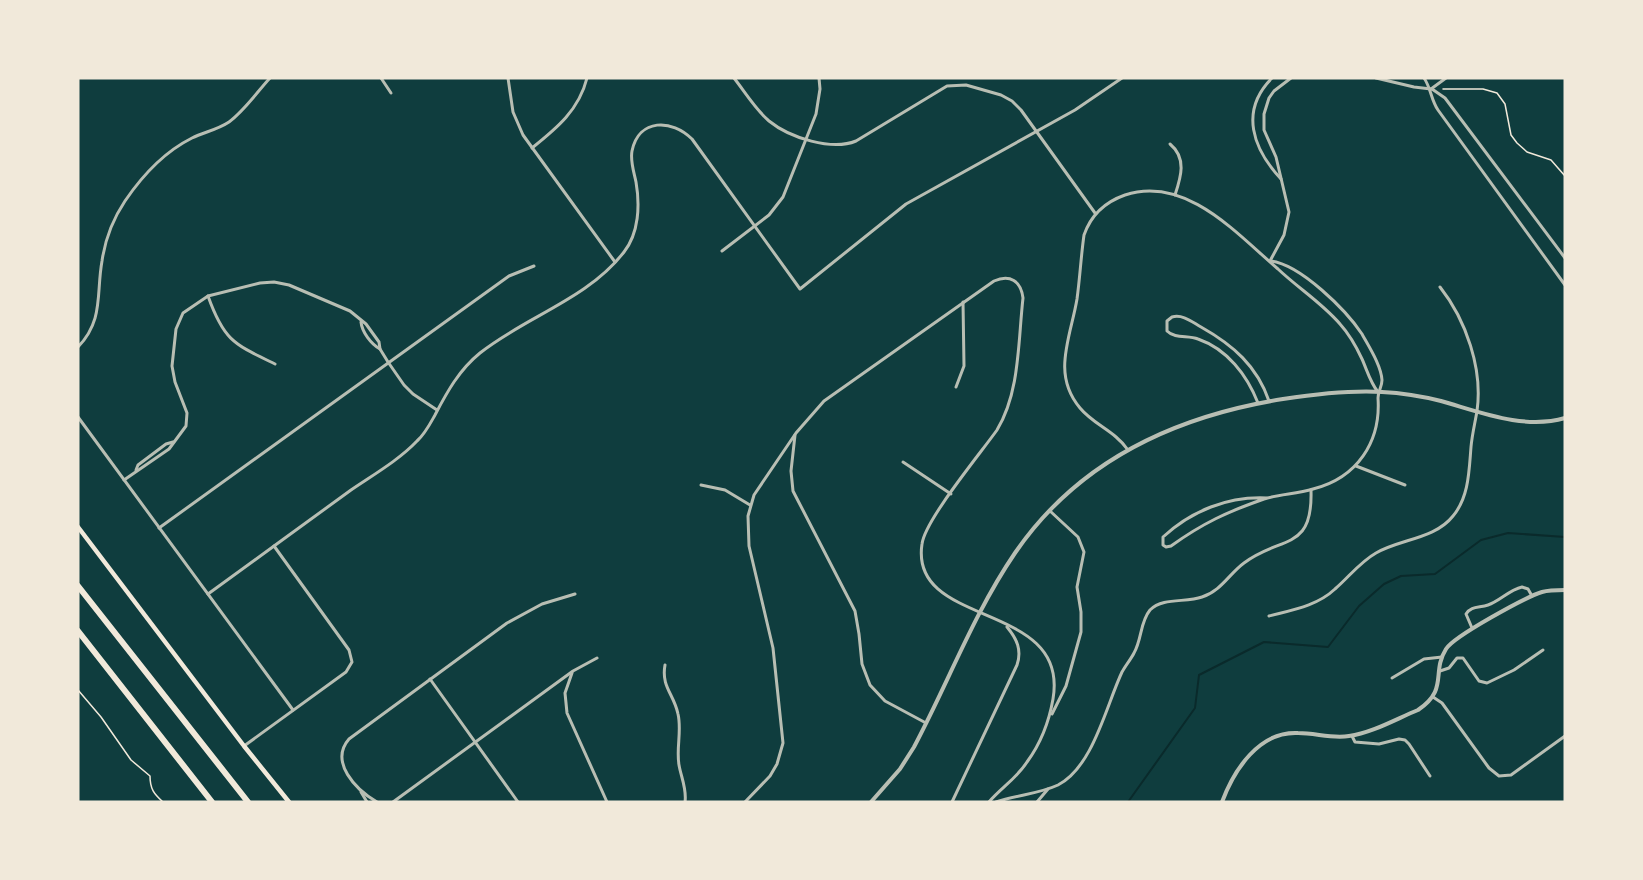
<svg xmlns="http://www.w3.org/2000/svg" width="1643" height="880" font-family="Roboto,sans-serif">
  <rect width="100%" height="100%" fill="#0f3d3e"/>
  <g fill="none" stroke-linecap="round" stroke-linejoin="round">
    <path stroke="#0a2a2b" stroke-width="2" d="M1128 802 1195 708 1199 675 1264 642 1328 647 1359 606 1384 584 1401 576 1435 574 1481 540 1508 533 1565 537"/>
    <g stroke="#f1e9da" stroke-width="1.5">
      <path d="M1443 89H1483L1497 93 1505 104 1511 135 1517 143 1527 152 1551 160 1565 176"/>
      <path d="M78 690 101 717 131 760 150 776C150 789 154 794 163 802"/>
    </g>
    <g stroke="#b8beb3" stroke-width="3">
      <path d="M381 78 391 93"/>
      <path d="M508 78 513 112 523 135 615 262"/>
      <path d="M734 78C745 92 755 109 769 121 790 138 832 151 856 141L947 86 966 85 1001 95 1012 101 1021 110 1095 213"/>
      <path d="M1272 78C1239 111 1253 149 1281 179"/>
      <path d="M1376 78 1414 87 1431 89"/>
      <path d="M1424 78C1431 88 1431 100 1438 110L1565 285"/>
      <path d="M1431 89 1446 78"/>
      <path d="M1432 89 1445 98 1565 258"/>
      <path d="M1170 144C1187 158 1181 177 1175 195"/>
      <path d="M532 148C557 128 579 110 587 78"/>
      <path d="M722 251 769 215 783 197 816 114 820 89 819 78"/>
      <path d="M1270 261 1284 235 1289 212 1276 157 1264 130V114L1269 98 1274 91 1291 78"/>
      <path d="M208 296C224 341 234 344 275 364"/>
      <path d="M361 322C362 332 371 344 380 349"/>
      <path d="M78 347C104 320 96 294 102 261 105 240 113 219 125 201 142 176 164 152 192 138 204 132 217 130 229 122 245 110 257 92 270 78"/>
      <path d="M956 387 964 366 963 302"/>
      <path d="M1258 403C1247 375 1227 349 1198 339 1188 335 1175 339 1167 331V321L1172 317C1183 314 1192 322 1201 327 1233 345 1257 366 1269 401"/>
      <path d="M78 417 293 710"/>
      <path d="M795 435 791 471 793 491 855 611 859 634 862 664 870 685 885 701 926 723"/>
      <path d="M1128 450C1115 431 1094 425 1080 408 1051 374 1071 336 1077 299 1080 277 1081 256 1084 235 1091 215 1105 202 1125 195 1186 175 1237 234 1278 269 1298 288 1322 303 1340 324 1349 334 1356 346 1362 359 1367 370 1370 382 1378 392"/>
      <path d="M903 462 951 494"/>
      <path d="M1356 466 1405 485"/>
      <path d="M136 470 138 465 166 444 173 442"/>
      <path d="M124 480 169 449 186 426 187 413 175 382 172 366 176 329 183 313 208 296 260 283 274 282 289 285 350 311 366 324 379 342 380 349 388 362 404 385 413 394 437 410"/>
      <path d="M701 485 725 490 750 505"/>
      <path d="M1267 498C1228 496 1191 511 1163 537V545L1166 547 1171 546C1203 523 1227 512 1264 499 1280 494 1297 494 1313 489 1357 478 1381 442 1378 398 1378 391 1382 387 1382 380 1381 365 1369 347 1362 334 1346 310 1301 265 1271 261"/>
      <path d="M1050 511 1078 537 1084 552 1077 587 1081 612V632L1066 686 1052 714"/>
      <path d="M159 528 509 276 534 266"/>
      <path d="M208 594C256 559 303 525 351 490 373 475 399 460 417 441 425 434 430 424 435 415 447 392 459 370 480 353 525 317 588 299 624 252 639 233 640 205 636 182 634 172 630 161 632 151 639 118 672 119 692 139L800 289 906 204 1075 110 1122 78"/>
      <path d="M1269 616C1292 610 1317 606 1335 589 1349 577 1360 562 1376 553 1400 539 1435 539 1453 516 1469 497 1469 471 1471 447 1472 435 1475 423 1477 411 1483 369 1466 320 1440 287"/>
      <path d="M1472 628 1466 614C1471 606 1479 608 1488 605 1500 601 1509 590 1522 587L1528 589 1532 596"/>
      <path d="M665 665C661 687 674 694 678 714 682 731 676 748 679 765 681 777 687 789 685 802"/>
      <path d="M1440 671 1449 668 1457 658H1463L1479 681 1487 683 1514 670 1543 650"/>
      <path d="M572 673 565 693 567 713 607 802"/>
      <path d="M1392 678 1424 659 1442 657"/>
      <path d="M430 679 518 802"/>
      <path d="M1433 697 1442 703 1489 768 1499 776 1511 775 1565 736"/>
      <path d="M1352 736 1355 742 1379 744 1399 739 1405 740 1409 744 1430 776"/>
      <path d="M244 746 346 672 352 662 349 650 274 546"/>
      <path d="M361 792 367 802"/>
      <path d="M377 802C356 790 329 762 349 739L507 623 542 604 575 594"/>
      <path d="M393 802 573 671 597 658"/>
      <path d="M745 802 770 776 777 764 783 743 773 648 749 546 748 516 754 495 796 433 824 401 994 281C1010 274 1021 281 1023 298 1018 342 1020 392 997 430 980 454 925 520 922 544 909 629 1070 600 1053 699 1049 722 1041 743 1027 762 1017 778 1001 788 989 802"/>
      <path d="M952 802 1017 665C1022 650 1017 639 1007 627"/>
      <path d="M996 802C1016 795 1039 794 1058 785 1093 767 1106 706 1122 672 1126 665 1131 659 1134 653 1142 639 1140 622 1150 610 1163 597 1186 603 1202 597 1221 591 1229 574 1244 563 1281 535 1313 552 1311 490"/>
      <path d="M1037 802 1048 789"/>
    </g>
    <g stroke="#b8beb3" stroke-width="4">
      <path d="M871 802 900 769 914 747C948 683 974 613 1015 553 1078 461 1176 416 1283 399 1316 394 1349 390 1382 392 1402 393 1421 396 1441 401 1480 412 1524 430 1565 418"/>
      <path d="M1222 802C1234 770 1259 731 1298 733 1316 733 1332 739 1349 736 1372 733 1396 719 1418 710 1449 689 1431 673 1446 649 1454 636 1526 597 1542 592 1549 590 1557 590 1565 590"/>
    </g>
    <path stroke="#f1e9da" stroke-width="4.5" d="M78 527 244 746 289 802"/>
    <g stroke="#f1e9da" stroke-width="6">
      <path d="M78 586 248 802"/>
      <path d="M78 631 212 802"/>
    </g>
  </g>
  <rect width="1643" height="880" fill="none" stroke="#f1e9da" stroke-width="159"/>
</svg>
